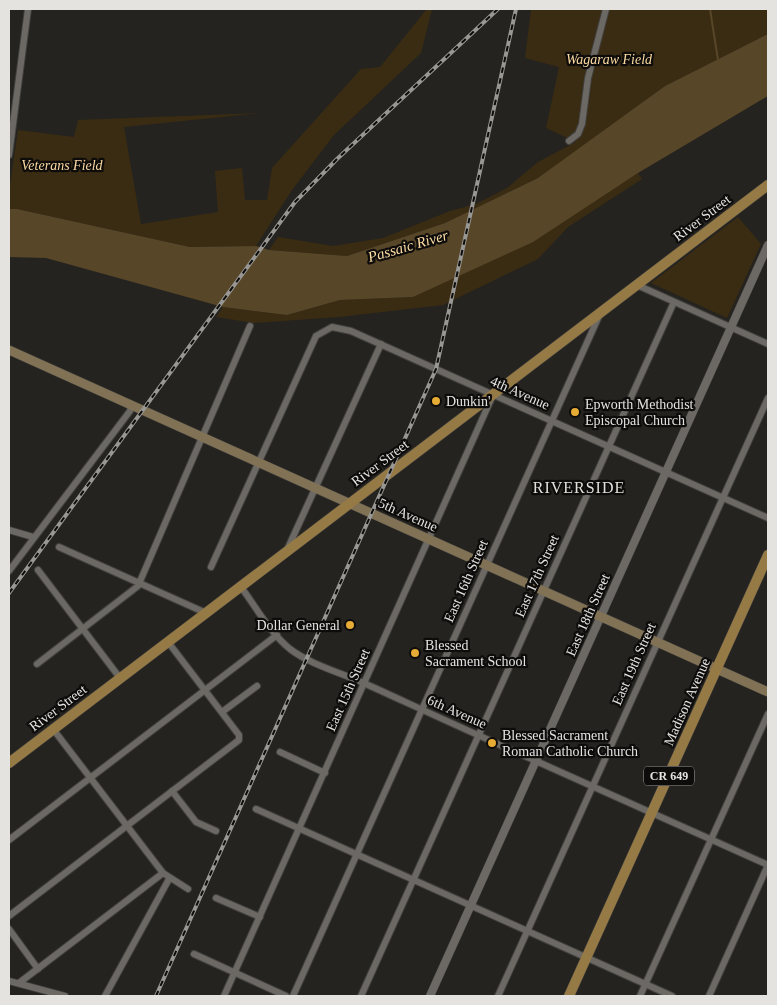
<svg xmlns="http://www.w3.org/2000/svg" width="777" height="1005" font-family="'Times New Roman',serif">
  <rect width="100%" height="100%" fill="#25231f"/>
  <g fill="#3a2c12">
    <path d="M427 9H432L421 53 334 135 292 190 256 246 190 247 17 209H9V192L18 130 74 137 78 120 262 113 124 127 141 224 218 212 215 171 242 168 245 200H267L272 168 361 69 380 67Z"/>
    <path d="M531 9H768V34L665 86 542 176 445 223 347 256 269 250 278 237 333 246 383 238 450 211 476 204 507 188 538 162 576 142 546 128 559 67 525 58Z"/>
    <path d="M638 173 642 179 568 227 538 259 443 305 339 317 254 323 216 317 223 307 287 315 340 300 413 297 585 206Z"/>
    <path d="M738 217 761 244 727 318 651 283Z"/>
  </g>
  <path fill="#574628" d="M768 34V96L638 173 533 242 413 297 340 300 287 315 223 307 46 258 9 257V209H17L190 247 256 246 269 250 347 256 445 223 538 178 665 86Z"/>
  <g fill="none" stroke-linecap="round" stroke-linejoin="round">
    <path stroke="#574628" stroke-width="2" d="M710 9 718 60"/>
    <defs>
      <g id="minor">
        <path d="M569 141 578 134 582 124 588 78 606 9"/>
        <path d="M9 155 28 9"/>
        <path d="M637 285 768 344"/>
        <path d="M9 530 33 537"/>
        <path d="M59 547 206 613"/>
        <path d="M287 550 381 344"/>
        <path d="M211 567 316 336 332 327 351 331 768 518"/>
        <path d="M38 570 120 678"/>
        <path d="M9 571 130 411 131 405"/>
        <path d="M241 587C256 607 270 633 290 649 311 665 342 673 366 684 423 710 479 736 536 761L768 865 709 996"/>
        <path d="M37 664 138 586 250 326"/>
        <path d="M222 712 257 686"/>
        <path d="M53 729 163 873 188 889"/>
        <path d="M280 752 325 773"/>
        <path d="M172 791 196 822 216 831"/>
        <path d="M256 809 672 996"/>
        <path d="M9 840 277 635"/>
        <path d="M216 898 260 917"/>
        <path d="M9 916 239 740V735L168 642"/>
        <path d="M9 929 38 969"/>
        <path d="M194 954 286 996"/>
        <path d="M9 981 65 996"/>
        <path d="M19 983 163 873"/>
        <path d="M105 996 169 879"/>
        <path d="M224 996 493 395"/>
        <path d="M293 996 599 316"/>
        <path d="M361 996 674 302"/>
        <path d="M498 996 768 398"/>
        <path d="M640 996 768 714"/>
      </g>
      <path id="tertiary" d="M430 996 768 245"/>
      <path id="secondary" d="M9 350 768 692"/>
      <g id="primary">
        <path d="M9 763 768 185"/>
        <path d="M569 996 768 555"/>
      </g>
    </defs>
    <use href="#minor" stroke="#41403d" stroke-width="8"/>
    <use href="#tertiary" stroke="#41403d" stroke-width="9"/>
    <use href="#secondary" stroke="#41403d" stroke-width="10"/>
    <use href="#primary" stroke="#41403d" stroke-width="11"/>
    <use href="#minor" stroke="#6c6965" stroke-width="6"/>
    <use href="#tertiary" stroke="#6c6965" stroke-width="8"/>
    <use href="#secondary" stroke="#817256" stroke-width="9"/>
    <use href="#primary" stroke="#967a46" stroke-width="10"/>
    <defs>
      <g id="rail">
        <path d="M9 593 295 202 337 159 498 9"/>
        <path d="M156 996 436 369 516 9"/>
      </g>
    </defs>
    <use href="#rail" stroke="#989793" stroke-width="4"/>
    <use href="#rail" stroke="#0d0c0b" stroke-width="2" stroke-dasharray="5.5" stroke-linecap="butt"/>
  </g>
  <g fill="#e7ac36" stroke="#0d0c0b" stroke-width="2">
    <circle cx="436" cy="401" r="5"/>
    <circle cx="575" cy="412" r="5"/>
    <circle cx="350" cy="625" r="5"/>
    <circle cx="415" cy="653" r="5"/>
    <circle cx="492" cy="743" r="5"/>
  </g>
  <g text-anchor="middle" dominant-baseline="central" stroke-width="4.5" stroke-linejoin="round" paint-order="stroke">
    <rect fill="#0d0c0b" stroke="#a4a2a0" stroke-width="1" x="644" y="766.5" width="50" height="19" rx="4"/>
    <g font-size="12" font-weight="bold" fill="#e4e3e0">
      <text x="669" y="776">CR 649</text>
    </g>
    <g font-size="14" font-style="italic" fill="#fad9a1" stroke="#0d0c0b">
      <text x="609" y="59">Wagaraw Field</text>
      <text x="62" y="165">Veterans Field</text>
    </g>
    <g font-size="14" fill="#e4e3e0" stroke="#0d0c0b">
      <text transform="translate(702 218) rotate(-37)">River Street</text>
      <text transform="translate(520 393) rotate(24)">4th Avenue</text>
      <text transform="translate(380 463) rotate(-37)">River Street</text>
      <text transform="translate(408 515) rotate(24)">5th Avenue</text>
      <text transform="translate(537 576) rotate(-66)">East 17th Street</text>
      <text transform="translate(466 581) rotate(-66)">East 16th Street</text>
      <text transform="translate(588 615) rotate(-66)">East 18th Street</text>
      <text transform="translate(634 664) rotate(-66)">East 19th Street</text>
      <text transform="translate(348 690) rotate(-66)">East 15th Street</text>
      <text transform="translate(687 702) rotate(-66)">Madison Avenue</text>
      <text transform="translate(58 708) rotate(-37)">River Street</text>
      <text transform="translate(457 712) rotate(24)">6th Avenue</text>
    </g>
    <g font-size="14" fill="#e4e3e0" stroke="#0d0c0b" text-anchor="start">
      <text x="446" y="401">Dunkin'</text>
      <text x="585" y="404">Epworth Methodist<tspan x="585" dy="16">Episcopal Church</tspan></text>
      <text x="340" y="625" text-anchor="end">Dollar General</text>
      <text x="425" y="645">Blessed<tspan x="425" dy="16">Sacrament School</tspan></text>
      <text x="502" y="735">Blessed Sacrament<tspan x="502" dy="16">Roman Catholic Church</tspan></text>
    </g>
    <g font-size="15" font-style="italic" fill="#fddca4" stroke="#0d0c0b">
      <text transform="translate(408 246) rotate(-16)">Passaic River</text>
    </g>
    <g font-size="16" letter-spacing="1" fill="#e3e0db" stroke="#0d0c0b">
      <text x="579" y="487">RIVERSIDE</text>
    </g>
  </g>
  <rect width="777" height="1005" fill="none" stroke="#e4e3e0" stroke-width="20"/>
</svg>
